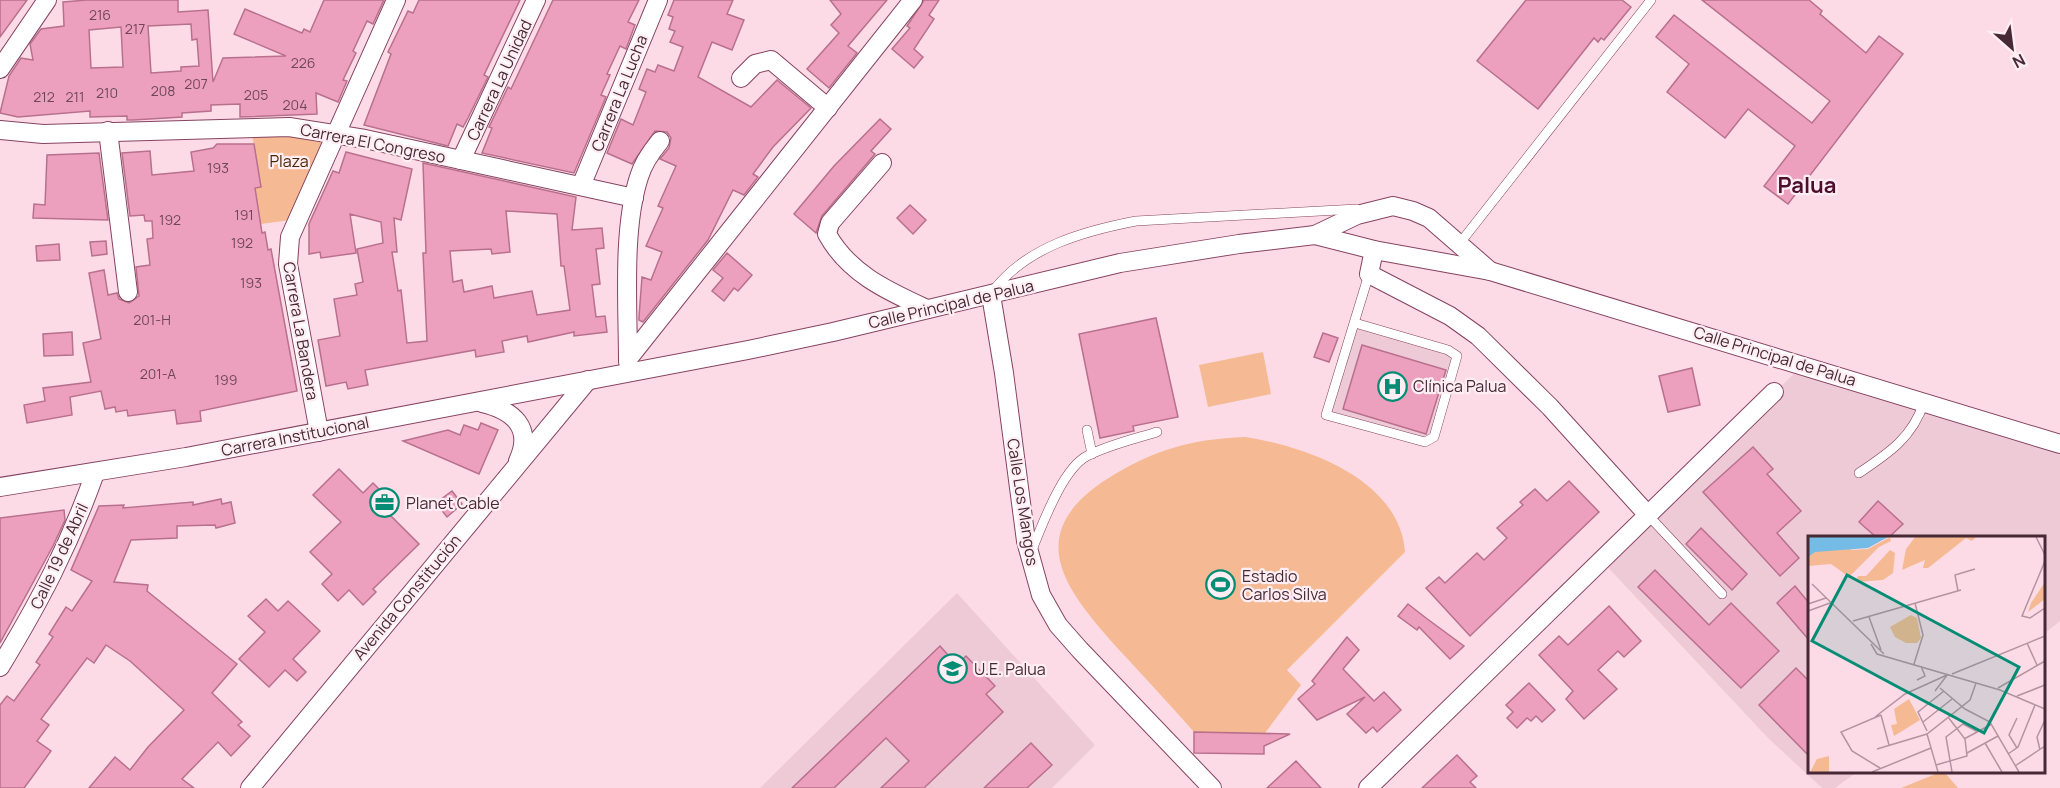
<svg xmlns="http://www.w3.org/2000/svg" width="2060" height="788" font-family="Manrope,sans-serif">
  <rect width="100%" height="100%" fill="#fcdbe7"/>
  <g fill="#eecad7">
    <path d="M1355 323 1454 352 1430 441 1328 416Z"/>
    <path d="M1803 365 2060 444V621L2044 634V538H1810V772H1857L1835 788H1822L1768 738 1601 560Z"/>
    <path d="M957 593 1095 745 1052 788H760Z"/>
  </g>
  <g fill="#f5ba93">
    <path d="M251 127 335 134 297 219 254 225 249 189 260 187Z"/>
    <path d="M1263 352 1271 394 1208 407 1199 365Z"/>
    <path d="M1245 437C1305 446 1400 479 1405 552L1287 670 1301 685 1265 733 1194 732C1171 706 1147 680 1123 654 1070 595 1017 537 1107 479 1153 450 1191 439 1245 437Z"/>
    <path d="M1938 773 1946 774 1958 788H1901Z"/>
  </g>
  <g fill="#eda0be" stroke="#b8708d" stroke-width="1.5" fill-rule="evenodd">
    <path d="M0 0H27L0 37Z"/>
    <path d="M87 0H178V12L208 10 213 82 223 58 286 56 234 34 245 9 302 33 304 29 310 32 324 0H384L373 24 367 21 353 51 356 53 343 80 347 81 338 102 316 93 317 114 240 117V104L211 105V111L182 113V117L133 120H127V116L90 117V111L18 117 0 113 9 76 21 58 33 60 30 44 41 29 64 26 63 2ZM191 24 192 40 197 39 199 66 181 67V71L151 73 148 26ZM121 27 123 67 91 68 89 30Z"/>
    <path d="M419 0H520L484 75 488 77 468 118 463 127 457 124 448 146 364 125 391 54 388 52 408 11 413 13Z"/>
    <path d="M553 0H639L628 22 635 25 626 49 620 46 607 74 610 75 601 95 606 97 574 173 482 153 492 128 489 127 508 87 511 89Z"/>
    <path d="M674 0H733L727 14 744 20 732 50 712 42 698 77 751 107 777 80 811 108 773 147 753 174 758 177 744 195 733 190 708 240 643 322 639 320V317L642 277 651 280 662 252 646 246 663 208 658 206 676 166 660 159 669 148 671 138 667 132 655 131 632 164 607 153 621 119 633 125 646 92 639 89 647 69 655 72 658 65 674 71 683 47 670 42 675 31 669 29 673 17 668 15Z"/>
    <path d="M830 0H887L848 46 857 53 829 88 807 69 839 33 831 25 841 14Z"/>
    <path d="M924 0H939L929 15 934 19 914 49 923 57 914 68 892 49 910 28 907 26Z"/>
    <path d="M1526 0H1622L1631 7 1604 40 1601 38 1598 42 1594 38 1538 109 1477 61Z"/>
    <path d="M1702 0H1809L1822 11 1820 14 1866 53 1879 36 1903 54 1788 204 1764 186 1795 146 1748 109 1725 138 1667 92 1689 64 1656 37 1674 15 1812 123 1830 101Z"/>
    <path d="M880 119 891 129 871 151 875 154 822 216 816 233 794 214 834 166Z"/>
    <path d="M217 144H254L261 187 255 188 262 233 265 232 268 250 271 249 297 391 200 411 201 421 177 424 175 410 128 416 127 410 116 412 115 407 105 409 101 391 70 397 72 415 27 423 24 405 45 401 43 388 91 382 83 343 101 339 89 273 104 270 108 295 117 293 119 299 129 303 139 296 136 267 150 265 147 239 153 238 152 221H145L144 215 130 216 122 153 150 151 152 175 194 171 191 152 213 148Z"/>
    <path d="M346 152 412 169 401 220 394 218 397 252H392L398 291 401 290 407 343 427 341 423 253H426L423 163 576 197 572 230 602 228 604 248 596 249 600 284 592 285 596 317 605 316 607 332 574 336V332L528 342 527 336 502 341 504 352 476 357 475 350 365 370 368 385 348 389 346 382 326 386 318 340 340 336 334 299 357 295 355 284 363 282 357 249 383 243 381 222 350 214 356 253 321 258 320 252 309 254V224L333 171 339 173ZM506 211 557 214 561 266H564L570 310 537 315 532 291 494 298 492 286 464 292 462 280 453 282 450 251 491 249 492 254 510 252Z"/>
    <path d="M99 153 108 220 33 218 34 204 45 205 47 155Z"/>
    <path d="M910 205 926 220 913 234 897 218Z"/>
    <path d="M106 241 107 254 92 256 90 242Z"/>
    <path d="M59 244 60 260 37 261 36 246Z"/>
    <path d="M727 253 752 275 738 291 734 288 724 301 712 291 723 278 713 270Z"/>
    <path d="M1156 318 1178 417 1133 426 1134 431 1100 438 1079 334Z"/>
    <path d="M72 332 73 355 44 356 43 334Z"/>
    <path d="M1323 333 1338 338 1329 362 1314 357Z"/>
    <path d="M1362 345 1446 370 1426 434 1343 409Z"/>
    <path d="M1692 368 1700 405 1668 412 1659 376Z"/>
    <path d="M481 423 498 430 479 474 403 441 448 430 460 435 464 425 478 430Z"/>
    <path d="M1753 447 1773 469 1767 474 1801 511 1777 533 1799 558 1780 576 1703 492Z"/>
    <path d="M339 469 363 493 373 483 398 508 390 515 419 544 373 589 376 592 363 605 349 590 338 601 322 584 332 574 310 552 341 522 313 495Z"/>
    <path d="M1569 481 1599 512 1470 636 1426 588 1439 577 1445 583 1477 553 1484 560 1507 538 1497 528 1523 505 1520 502 1535 489 1547 501Z"/>
    <path d="M452 491 462 504 447 517 436 503Z"/>
    <path d="M221 499 222 504 231 502 235 523 216 528 215 525 177 526V538L131 540 114 582 148 585 147 591 237 664 212 693 242 722 238 725 250 736 231 756 218 742 182 779 194 788H89L115 757 130 770 148 747 184 710 130 661 106 645 94 663 87 658 41 719 49 725 37 741 51 751 30 780 24 788H0V705L7 696 14 701 40 665 36 662 53 637 49 634 66 607 72 611 92 581 71 570 99 506 124 505 123 508 193 502V505Z"/>
    <path d="M1878 501 1903 524 1889 537H1876L1859 522Z"/>
    <path d="M64 510 65 520 53 546 0 643V518Z"/>
    <path d="M1701 528 1747 574 1732 590 1686 544Z"/>
    <path d="M1655 570 1709 625 1731 603 1779 651 1741 688 1638 587Z"/>
    <path d="M1795 586 1809 603V640L1777 603Z"/>
    <path d="M266 599 278 611 288 601 320 631 293 659 306 672 297 681 285 670 269 687 239 659 265 632 248 616Z"/>
    <path d="M1408 604 1426 618 1464 646 1450 659 1419 627 1417 630 1398 616Z"/>
    <path d="M1609 606 1641 641 1624 657 1618 651 1598 670 1617 689 1584 719 1566 699 1573 691 1539 655 1559 636 1568 645Z"/>
    <path d="M1347 637 1359 650 1343 669 1374 701 1384 692 1401 710 1377 732 1373 727 1366 733 1347 714 1365 697 1317 720 1298 699 1315 684 1312 681Z"/>
    <path d="M940 646 957 665 966 656 995 686 986 694 1003 712 924 788H881L909 761 886 738 834 788H792Z"/>
    <path d="M1796 668 1809 681V756L1759 705Z"/>
    <path d="M1529 683 1555 710 1542 722 1536 716 1531 721 1527 718 1517 728 1507 718 1513 712 1506 705Z"/>
    <path d="M1194 732 1290 734 1264 746V754L1194 753Z"/>
    <path d="M1031 743 1052 765 1027 788H984Z"/>
    <path d="M1457 755 1477 776 1470 782 1476 788H1422Z"/>
    <path d="M1296 761 1321 788H1267Z"/>
  </g>
  <g fill="none" stroke-linecap="round" stroke-linejoin="round">
    <defs>
      <g id="service">
        <path d="M1460 243 1651 0"/>
        <path d="M993 291C1026 247 1084 231 1136 221L1357 209"/>
        <path d="M1355 323 1448 350 1457 356 1434 437 1425 442 1326 415 1369 274"/>
        <path d="M1087 430 1092 454"/>
        <path d="M1859 473C1889 453 1913 437 1924 402"/>
        <path d="M1647 514 1722 594"/>
        <path d="M1031 552C1042 526 1062 469 1087 456 1108 445 1134 439 1157 432"/>
      </g>
      <g id="minor">
        <path d="M0 69 47 0"/>
        <path d="M741 78 755 64 771 60 828 108"/>
        <path d="M0 130 43 134 289 127 365 139 634 198"/>
        <path d="M108 131 128 292"/>
        <path d="M461 160 536 0"/>
        <path d="M882 163 830 223 827 234C849 274 888 291 927 309"/>
        <path d="M581 186 658 0"/>
        <path d="M1315 235 1374 250 1490 271 2060 444"/>
        <path d="M1374 250 1369 274 1450 316 1478 336 1550 407 1647 514"/>
        <path d="M991 295 1004 373 1026 541 1041 595 1058 625 1080 650 1212 788"/>
        <path d="M628 359 913 0"/>
        <path d="M628 362C628 307 622 229 639 177 643 163 651 152 660 141"/>
        <path d="M482 403C512 410 534 427 518 461"/>
        <path d="M319 432 288 264 290 237 396 0"/>
        <path d="M0 487 186 457 748 350 833 332 1120 263 1239 244 1315 235 1357 215 1393 206 1413 211 1429 218 1490 271"/>
        <path d="M0 667C40 601 69 546 95 473"/>
        <path d="M250 788 588 380"/>
        <path d="M1368 788 1774 392"/>
      </g>
    </defs>
    <use href="#service" stroke="#86435f" stroke-width="10"/>
    <use href="#minor" stroke="#86435f" stroke-width="20"/>
    <use href="#service" stroke="#fff" stroke-width="9"/>
    <use href="#minor" stroke="#fff" stroke-width="18"/>
  </g>
  <defs>
    <symbol id="hospital-ring" viewBox="-11 -11 22 22"><circle r="9.5" fill="#feeef3" stroke="#048d74" stroke-width="1.5"/><path d="M-5-5h3v3.5h4V-5h3V5h-3V1.5h-4V5h-3Z" fill="#048d74"/></symbol>
    <symbol id="office-ring" viewBox="-11 -11 22 22"><circle r="9.5" fill="#feeef3" stroke="#048d74" stroke-width="1.5"/><path d="M-6-3h4V-5.5h4V-3h4V5H-6ZM-1-4.5V-3h2v-1.5ZM-6 0V1H6V0Z" fill="#048d74"/></symbol>
    <symbol id="stadium-ring" viewBox="-11 -11 22 22"><circle r="9.5" fill="#feeef3" stroke="#048d74" stroke-width="1.5"/><path d="M0-5a6.5 5 0 1 0 0 10a6.5 5 0 1 0 0-10ZM-3.5-1.8h7v3.6h-7Z" fill="#048d74"/></symbol>
    <symbol id="school-ring" viewBox="-11 -11 22 22"><circle r="9.5" fill="#feeef3" stroke="#048d74" stroke-width="1.5"/><path d="M0-5L7-2L0 1L-7-2ZM-4 1L0 2.5L4 1V4Q0 6-4 4Z" fill="#048d74"/></symbol>
  </defs>
  <g fill-rule="evenodd">
    <use href="#hospital-ring" x="1376" y="370" width="33" height="33"/>
    <use href="#office-ring" x="368" y="486" width="33" height="33"/>
    <use href="#stadium-ring" x="1204" y="568" width="33" height="33"/>
    <use href="#school-ring" x="936" y="652" width="33" height="33"/>
  </g>
  <g text-anchor="middle" dominant-baseline="central" stroke-width="4.5" stroke-linejoin="round" paint-order="stroke">
    <g font-size="14" fill="#704757">
      <text x="100" y="14">216</text>
      <text x="135" y="28">217</text>
      <text x="303" y="62">226</text>
      <text x="196" y="83">207</text>
      <text x="163" y="90">208</text>
      <text x="107" y="92">210</text>
      <text x="256" y="94">205</text>
      <text x="44" y="96">212</text>
      <text x="75" y="96">211</text>
      <text x="295" y="104">204</text>
      <text x="218" y="167">193</text>
      <text x="244" y="214">191</text>
      <text x="170" y="219">192</text>
      <text x="242" y="242">192</text>
      <text x="251" y="282">193</text>
      <text x="152" y="319">201-H</text>
      <text x="158" y="373">201-A</text>
      <text x="226" y="379">199</text>
    </g>
    <g font-size="16" fill="#472935" stroke="#feeef3">
      <text transform="translate(499 80) rotate(-65)">Carrera La Unidad</text>
      <text transform="translate(619 93) rotate(-68)">Carrera La Lucha</text>
      <text transform="translate(373 143) rotate(11)">Carrera El Congreso</text>
      <text transform="translate(951 304) rotate(-13)">Calle Principal de Palua</text>
      <text transform="translate(301 331) rotate(80)">Carrera La Bandera</text>
      <text transform="translate(1775 356) rotate(17)">Calle Principal de Palua</text>
      <text transform="translate(295 436) rotate(-11)">Carrera Institucional</text>
      <text transform="translate(1023 502) rotate(81)">Calle Los Mangos</text>
      <text transform="translate(59 556) rotate(-65)">Calle 19 de Abril</text>
      <text transform="translate(407 597) rotate(-50)">Avenida Constitución</text>
    </g>
    <g font-size="16" fill="#4d2504" stroke="#feeef3">
      <text x="289" y="161">Plaza</text>
    </g>
    <g font-size="16" fill="#472935" stroke="#feeef3" text-anchor="start">
      <text x="1413" y="386">Clínica Palua</text>
      <text x="406" y="503">Planet Cable</text>
      <text x="1242" y="576">Estadio<tspan x="1242" dy="18">Carlos Silva</tspan></text>
      <text x="974" y="669">U.E. Palua</text>
    </g>
    <g font-size="22" font-weight="bold" fill="#4e0f2f" stroke="#feeef3">
      <text x="1807" y="185">Palua</text>
    </g>
  </g>
  <g transform="translate(1808 536)">
    <rect width="237" height="237" fill="#fcdbe7"/>
    <path d="M82 1 83 5 71 11 41 41 23 28 0 30V19L8 15 38 10 44 14 60 13ZM107 1H168L164 5 158 2 120 32H115L117 24 94 34 98 13ZM82 14 87 17 85 37 75 44 48 46 50 40H58ZM237 46V63L220 76 223 67ZM103 79 109 82 113 102 109 107H98L87 101 82 91ZM101 163 112 184 86 200 83 189 89 188 86 173ZM21 220V236H2L9 223Z" fill="#f5ba93"/>
    <path d="M0 1H80L60 12 7 16 0 21Z" fill="#74bce5"/>
    <path fill="none" stroke="#b494a0" stroke-width="1.5" d="M228 1 237 19M237 25 214 80 222 82 237 72M4 48 76 118M150 55 147 39 167 33M0 68 18 62M0 75 22 67M61 81 73 114M45 85 153 54M219 107 229 129M63 108 69 118 192 154 237 173M106 128 115 99 107 67M144 138 237 100M109 144 117 140 113 130M132 152 157 173 182 186 211 236M190 152 237 125M127 155 140 138M209 160 237 149M73 179 81 209M67 181 97 158 139 139M209 182 201 199 209 212M115 186 144 163M119 195 110 176 136 155M119 198 130 236M156 203 184 188M177 207 194 236M69 213 119 198 162 164 168 147M232 214 229 201 237 184M159 217 190 200M200 218 210 211 227 169M128 229 159 220 157 203 140 181M207 230 237 210M72 232 44 215 33 196 73 179M64 236 123 212M144 236 138 201 155 188 170 196"/>
    <path fill="#048d74" fill-opacity="0.15" stroke="#048d74" stroke-width="3" d="M39 39 211 131 176 197 4 105Z"/>
    <rect width="237" height="237" fill="none" stroke="#472935" stroke-width="3"/>
  </g>
  <g transform="translate(2012 48) rotate(152)" stroke="#feeef3" stroke-width="4.5" paint-order="stroke">
  <path d="M0-4.5L10 22L0 15L-10 22Z" fill="#472935"/>
  <text y="-9" font-size="16" font-weight="bold" text-anchor="middle" fill="#472935">N</text>
  </g>
</svg>
